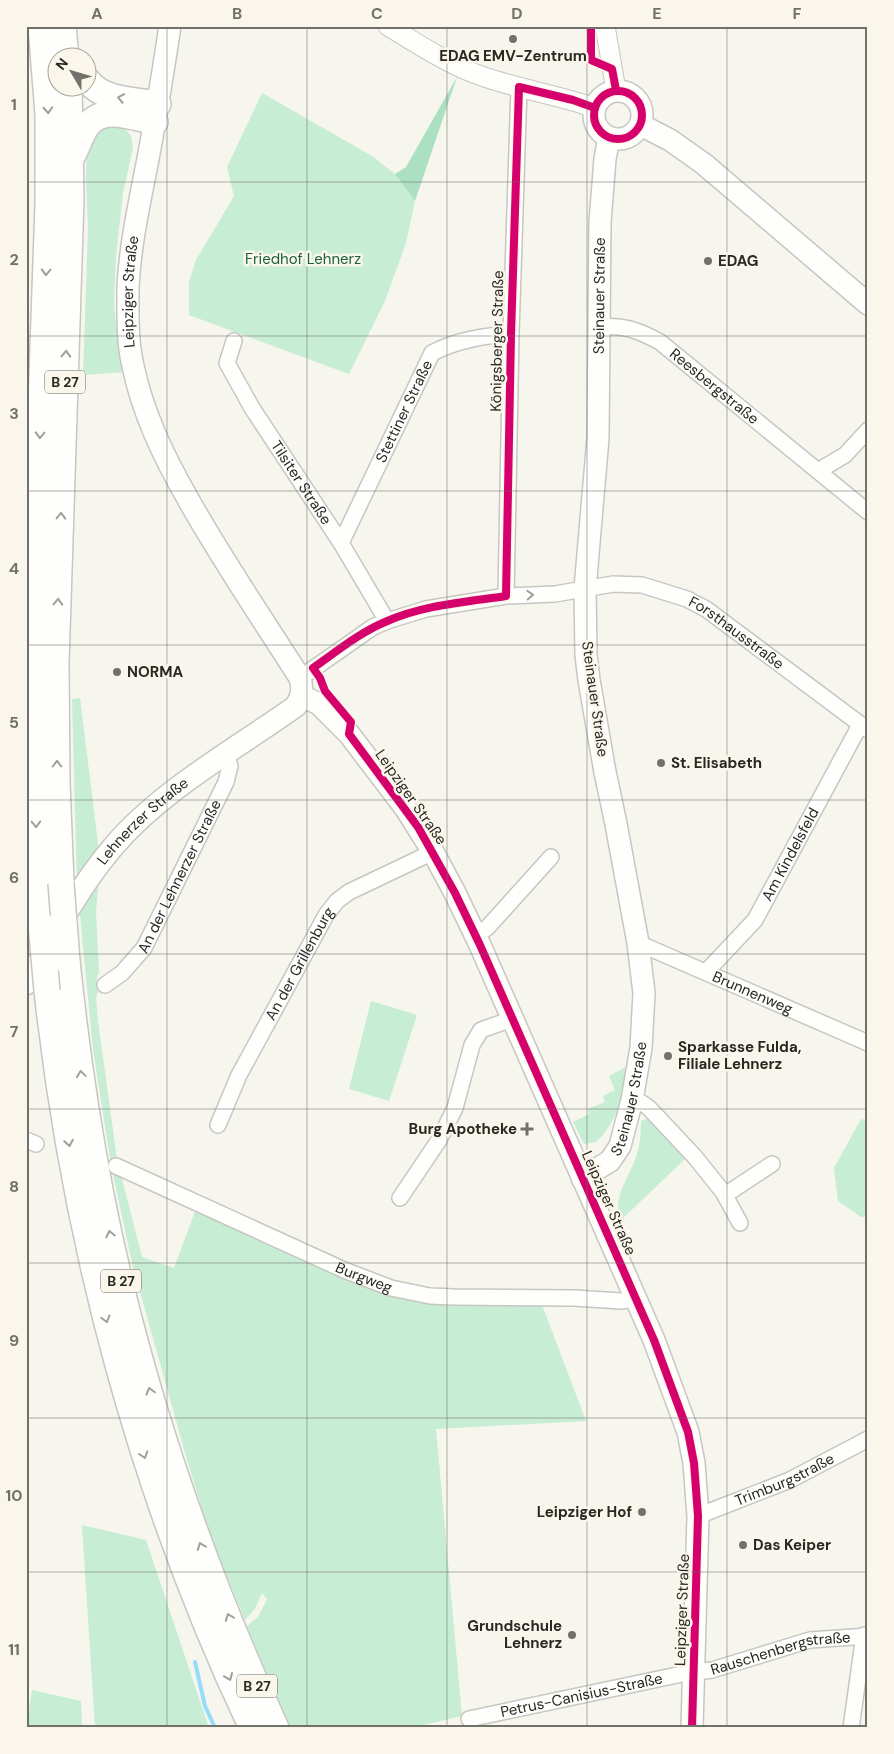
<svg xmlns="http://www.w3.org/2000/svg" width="894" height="1754" font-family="'DM Sans',sans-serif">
  <rect width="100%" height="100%" fill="#f6f5ee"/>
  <g fill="#c7edd5">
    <path d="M262 93 372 156 395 174 415 201 406 243 385 301 349 374 189 315V282L196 260 234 196 227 167Z"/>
    <path d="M99 126H123L131 136 133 148 123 193 116 256 114 302 116 326 126 372 83 375 88 229 86 177 87 151Z"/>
    <path d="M80 698 99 851 77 884 72 699Z"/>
    <path d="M99 877 96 912 99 972 97 978 99 989 96 998 98 1021 117 1159 142 1257 174 1268 197 1206 391 1292 541 1302 586 1421 436 1429 462 1716 411 1728H291L276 1697 247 1626 258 1617 267 1599 262 1593 255 1609 245 1620 209 1532 187 1460 132 1263 111 1165 93 1049 79 905Z"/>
    <path d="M371 1001 417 1015 389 1101 349 1089Z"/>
    <path d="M628 1066C624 1093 617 1123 596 1142L584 1144 573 1122 589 1114 588 1109 605 1102 603 1096 615 1090 609 1076Z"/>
    <path d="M650 1118 686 1158 620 1221C612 1197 629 1178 636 1157 640 1145 641 1134 641 1121Z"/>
    <path d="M861 1119 868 1121V1216L861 1217 838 1201 834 1168Z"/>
    <path d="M82 1525 146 1540 209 1728H95Z"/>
    <path d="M32 1690 81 1701 82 1728H26Z"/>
  </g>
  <path fill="#ace0c2" d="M457 77 415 201 395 174 406 167Z"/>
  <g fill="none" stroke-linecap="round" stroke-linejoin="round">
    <path stroke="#95ddf9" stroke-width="4" d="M195 1662 205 1706 215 1728"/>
    <defs>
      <g id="minor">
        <path id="s1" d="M599 327C624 325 638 330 660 342L868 512"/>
        <path id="s2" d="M234 341 227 363 252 408 341 543 387 621"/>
        <path d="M818 471 845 455 868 430"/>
        <path id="s3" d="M341 543 432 353C457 340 483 336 511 334"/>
        <path d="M506 596 511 334 519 87"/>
        <path id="s4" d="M300 678 373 627 387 621 426 609 506 596 555 594 613 584 642 585 687 599 706 609 868 730"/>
        <path d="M475 935 487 928 551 857"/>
        <path id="s5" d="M638 943 868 1043"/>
        <path id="s6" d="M706 972 755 920 860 725"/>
        <path id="s7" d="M105 985 122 973 144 948 226 782 230 766 226 754"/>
        <path d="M632 1100 642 1103 649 1108 695 1157 723 1192 740 1223"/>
        <path id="s8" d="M218 1125 239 1075 312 941 326 915 337 901 349 892 433 852"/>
        <path d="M26 1140 36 1144"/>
        <path id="s9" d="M116 1166 344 1270 391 1288 430 1296 454 1297 574 1298 621 1301 635 1299"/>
        <path d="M725 1195 772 1164"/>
        <path d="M400 1198 439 1140 455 1108 472 1045 481 1030 512 1019"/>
        <path id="s10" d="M698 1516 790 1480 868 1439"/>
        <path id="s11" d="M469 1719 682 1674 712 1670 810 1640 868 1636"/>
        <path d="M851 1728 864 1635"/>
      </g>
      <g id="tertiary">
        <path d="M388 26C416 43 445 62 476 74 515 89 556 94 595 108"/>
        <path d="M605 26 616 90"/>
      </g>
      <g id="secondary">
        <circle cx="618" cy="115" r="24"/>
        <path d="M641 125 670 140 704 164 868 304"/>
        <path d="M302 696 319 704 349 734 406 809 433 852 455 893 480 945 654 1340 688 1432 694 1463 698 1516 692 1728"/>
        <path id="s12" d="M26 984C53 937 78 888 113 847 161 790 236 749 296 706 302 696 303 689 300 678 262 618 222 560 188 499 164 457 143 414 133 366 127 341 128 313 128 287 130 246 139 205 147 164 156 118 163 72 170 26"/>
        <path id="s13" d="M582 1178 610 1161 620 1146 632 1100 641 1048 644 993 638 943 616 824 605 772 589 680 586 655 585 589 598 438 600 222 605 159 609 137"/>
      </g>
      <g id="trunk">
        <path d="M63 26 66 58"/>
        <path d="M88 81C103 101 135 100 158 104"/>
        <path d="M73 155C78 145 81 135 87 126 103 104 134 118 155 122"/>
        <path d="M61 883 57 783 56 663 71 198 69 88"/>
        <path d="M41 924 34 785V681L36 546 48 205V114L41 26"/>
        <path d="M67 961C75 1039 86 1117 101 1195 137 1379 198 1558 276 1728"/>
        <path d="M47 991C75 1245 142 1496 252 1728"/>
      </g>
    </defs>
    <use href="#minor" stroke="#c7c6c1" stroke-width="18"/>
    <use href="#tertiary" stroke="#c7c6c1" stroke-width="21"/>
    <use href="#secondary" stroke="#c7c6c1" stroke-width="24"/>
    <use href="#trunk" stroke="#c7c6c1" stroke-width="28"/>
    <use href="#minor" stroke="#fefefc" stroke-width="15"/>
    <use href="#tertiary" stroke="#fefefc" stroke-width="19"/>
    <use href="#secondary" stroke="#fefefc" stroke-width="21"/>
    <use href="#trunk" stroke="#fefefc" stroke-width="25"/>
    <defs>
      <g id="trunk-bridge">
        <path d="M61 883 67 961"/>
        <path d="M41 924 47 991"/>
      </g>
    </defs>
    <use href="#trunk-bridge" stroke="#c7c6c1" stroke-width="28" stroke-linecap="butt"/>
    <use href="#trunk-bridge" stroke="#fefefc" stroke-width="25"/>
    <defs>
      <g id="cycleway">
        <path d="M591 26V60L612 69 616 90"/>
        <circle cx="618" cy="115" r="24"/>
        <path d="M595 108 573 100 519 87 511 334 506 596C466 602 422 605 385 622 359 633 336 652 313 668L320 678 325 691 351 722 349 734 418 827 455 893 480 945 654 1340 688 1432 694 1463 698 1516 692 1728"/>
      </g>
    </defs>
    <use href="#cycleway" stroke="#faf6eb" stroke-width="11"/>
    <use href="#cycleway" stroke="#d6006c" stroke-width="8"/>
  </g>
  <defs><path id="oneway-chevron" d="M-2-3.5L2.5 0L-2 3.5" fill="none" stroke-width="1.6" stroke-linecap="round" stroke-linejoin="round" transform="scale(1.25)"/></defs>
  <g stroke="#9e9e9b">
    <use href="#oneway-chevron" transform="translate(121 98) rotate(-169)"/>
    <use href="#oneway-chevron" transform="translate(48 110) rotate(87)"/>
    <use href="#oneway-chevron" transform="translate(46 272) rotate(92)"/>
    <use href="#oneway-chevron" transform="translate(66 354) rotate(-88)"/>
    <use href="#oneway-chevron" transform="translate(40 435) rotate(92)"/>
    <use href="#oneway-chevron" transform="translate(61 516) rotate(-88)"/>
    <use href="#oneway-chevron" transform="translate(530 595) rotate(-3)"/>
    <use href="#oneway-chevron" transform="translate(58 602) rotate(-88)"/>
    <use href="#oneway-chevron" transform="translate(57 764) rotate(-90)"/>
    <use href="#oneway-chevron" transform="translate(36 824) rotate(88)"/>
    <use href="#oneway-chevron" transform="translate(81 1074) rotate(-98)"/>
    <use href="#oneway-chevron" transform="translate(69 1143) rotate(80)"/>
    <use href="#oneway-chevron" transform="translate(110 1234) rotate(-103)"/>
    <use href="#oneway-chevron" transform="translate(106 1319) rotate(75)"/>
    <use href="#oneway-chevron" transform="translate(150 1391) rotate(-105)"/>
    <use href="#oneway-chevron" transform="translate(144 1455) rotate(72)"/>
    <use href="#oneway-chevron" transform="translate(201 1546) rotate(-111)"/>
    <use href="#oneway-chevron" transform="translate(229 1617) rotate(-111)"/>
    <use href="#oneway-chevron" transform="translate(229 1677) rotate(67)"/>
  </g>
  <path fill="none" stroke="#71706b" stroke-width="1" stroke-opacity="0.55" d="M167 26V1728M307 26V1728M447 26V1728M587 26V1728M727 26V1728M26 182H868M26 336H868M26 491H868M26 645H868M26 800H868M26 954H868M26 1109H868M26 1263H868M26 1418H868M26 1572H868"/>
  <g fill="#71706b" stroke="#faf6eb" stroke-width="2">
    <circle cx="513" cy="39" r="5"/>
    <circle cx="708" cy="261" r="5"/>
    <circle cx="117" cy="672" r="5"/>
    <circle cx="661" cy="763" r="5"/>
    <circle cx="668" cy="1056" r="5"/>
    <path d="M524.5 1121.5h5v5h5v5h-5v5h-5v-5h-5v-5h5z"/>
    <circle cx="642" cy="1512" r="5"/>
    <circle cx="743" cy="1545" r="5"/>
    <circle cx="572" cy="1635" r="5"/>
  </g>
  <g text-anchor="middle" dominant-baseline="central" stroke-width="5" stroke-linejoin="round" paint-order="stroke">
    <g fill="#faf6eb" stroke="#686660" stroke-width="1">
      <rect x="45" y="370.5" width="40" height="23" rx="4"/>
      <rect x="101" y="1269.5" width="40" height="23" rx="4"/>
      <rect x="237" y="1674.5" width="40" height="23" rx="4"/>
    </g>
    <g font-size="14" font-weight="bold" fill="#292824">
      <text x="65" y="382">B 27</text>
      <text x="121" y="1281">B 27</text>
      <text x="257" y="1686">B 27</text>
    </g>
    <g font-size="15" font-weight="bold" fill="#292824" stroke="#faf6eb" text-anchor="start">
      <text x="513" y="56" text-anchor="middle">EDAG EMV-Zentrum</text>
      <text x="718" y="261">EDAG</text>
      <text x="127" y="672">NORMA</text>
      <text x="671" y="763">St. Elisabeth</text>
      <text x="678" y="1047">Sparkasse Fulda,<tspan x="678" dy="17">Filiale Lehnerz</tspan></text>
      <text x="517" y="1129" text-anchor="end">Burg Apotheke</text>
      <text x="632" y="1512" text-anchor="end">Leipziger Hof</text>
      <text x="753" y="1545">Das Keiper</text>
      <text x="562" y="1626" text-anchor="end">Grundschule<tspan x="562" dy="17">Lehnerz</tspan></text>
    </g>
    <g font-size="15" fill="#1a6142" stroke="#faf6eb">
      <text x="303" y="259">Friedhof Lehnerz</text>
    </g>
    <g font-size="15" fill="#292824" stroke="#faf6eb">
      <text stroke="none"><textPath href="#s12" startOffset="854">Leipziger Straße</textPath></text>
      <text stroke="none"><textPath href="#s13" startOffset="909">Steinauer Straße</textPath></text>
      <text transform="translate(497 341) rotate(-89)">Königsberger Straße</text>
      <text stroke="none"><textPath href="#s1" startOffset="134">Reesbergstraße</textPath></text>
      <text stroke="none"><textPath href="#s3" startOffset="146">Stettiner Straße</textPath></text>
      <text stroke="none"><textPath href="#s2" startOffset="164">Tilsiter Straße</textPath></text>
      <text stroke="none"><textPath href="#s4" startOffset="470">Forsthausstraße</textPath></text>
      <text transform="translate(595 699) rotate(82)">Steinauer Straße</text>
      <text transform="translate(411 797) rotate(55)">Leipziger Straße</text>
      <text stroke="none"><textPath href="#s12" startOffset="202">Lehnerzer Straße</textPath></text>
      <text stroke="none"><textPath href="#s6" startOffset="146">Am Kindelsfeld</textPath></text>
      <text stroke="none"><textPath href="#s7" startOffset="134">An der Lehnerzer Straße</textPath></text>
      <text stroke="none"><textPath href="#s8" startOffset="181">An der Grillenburg</textPath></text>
      <text stroke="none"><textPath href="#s5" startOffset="125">Brunnenweg</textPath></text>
      <text stroke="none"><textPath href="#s13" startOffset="99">Steinauer Straße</textPath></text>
      <text transform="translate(609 1203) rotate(66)">Leipziger Straße</text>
      <text stroke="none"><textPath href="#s9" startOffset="272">Burgweg</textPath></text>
      <text stroke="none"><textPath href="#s10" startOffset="94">Trimburgstraße</textPath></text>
      <text transform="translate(682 1610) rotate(-88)">Leipziger Straße</text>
      <text stroke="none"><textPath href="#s11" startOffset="319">Rauschenbergstraße</textPath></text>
      <text stroke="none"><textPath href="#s11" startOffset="115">Petrus-Canisius-Straße</textPath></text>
    </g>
  </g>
  <rect width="894" height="1754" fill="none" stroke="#faf6eb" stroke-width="55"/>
  <g transform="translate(72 72) rotate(308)"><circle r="24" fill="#faf6eb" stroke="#a6a49b"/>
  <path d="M0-4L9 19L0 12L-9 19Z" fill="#71706b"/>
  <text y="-8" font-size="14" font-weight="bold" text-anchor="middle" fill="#292824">N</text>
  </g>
  <rect x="28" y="28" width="838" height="1698" fill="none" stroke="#71706b" stroke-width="2"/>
  <g font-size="16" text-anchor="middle" font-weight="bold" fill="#71706b">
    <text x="97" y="19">A</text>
    <text x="237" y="19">B</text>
    <text x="377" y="19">C</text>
    <text x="517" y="19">D</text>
    <text x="657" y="19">E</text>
    <text x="797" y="19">F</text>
    <text x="14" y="110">1</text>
    <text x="14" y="265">2</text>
    <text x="14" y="419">3</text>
    <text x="14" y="574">4</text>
    <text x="14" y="728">5</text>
    <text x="14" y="883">6</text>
    <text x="14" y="1037">7</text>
    <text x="14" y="1192">8</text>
    <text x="14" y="1346">9</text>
    <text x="14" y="1501">10</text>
    <text x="14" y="1655">11</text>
  </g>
</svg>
